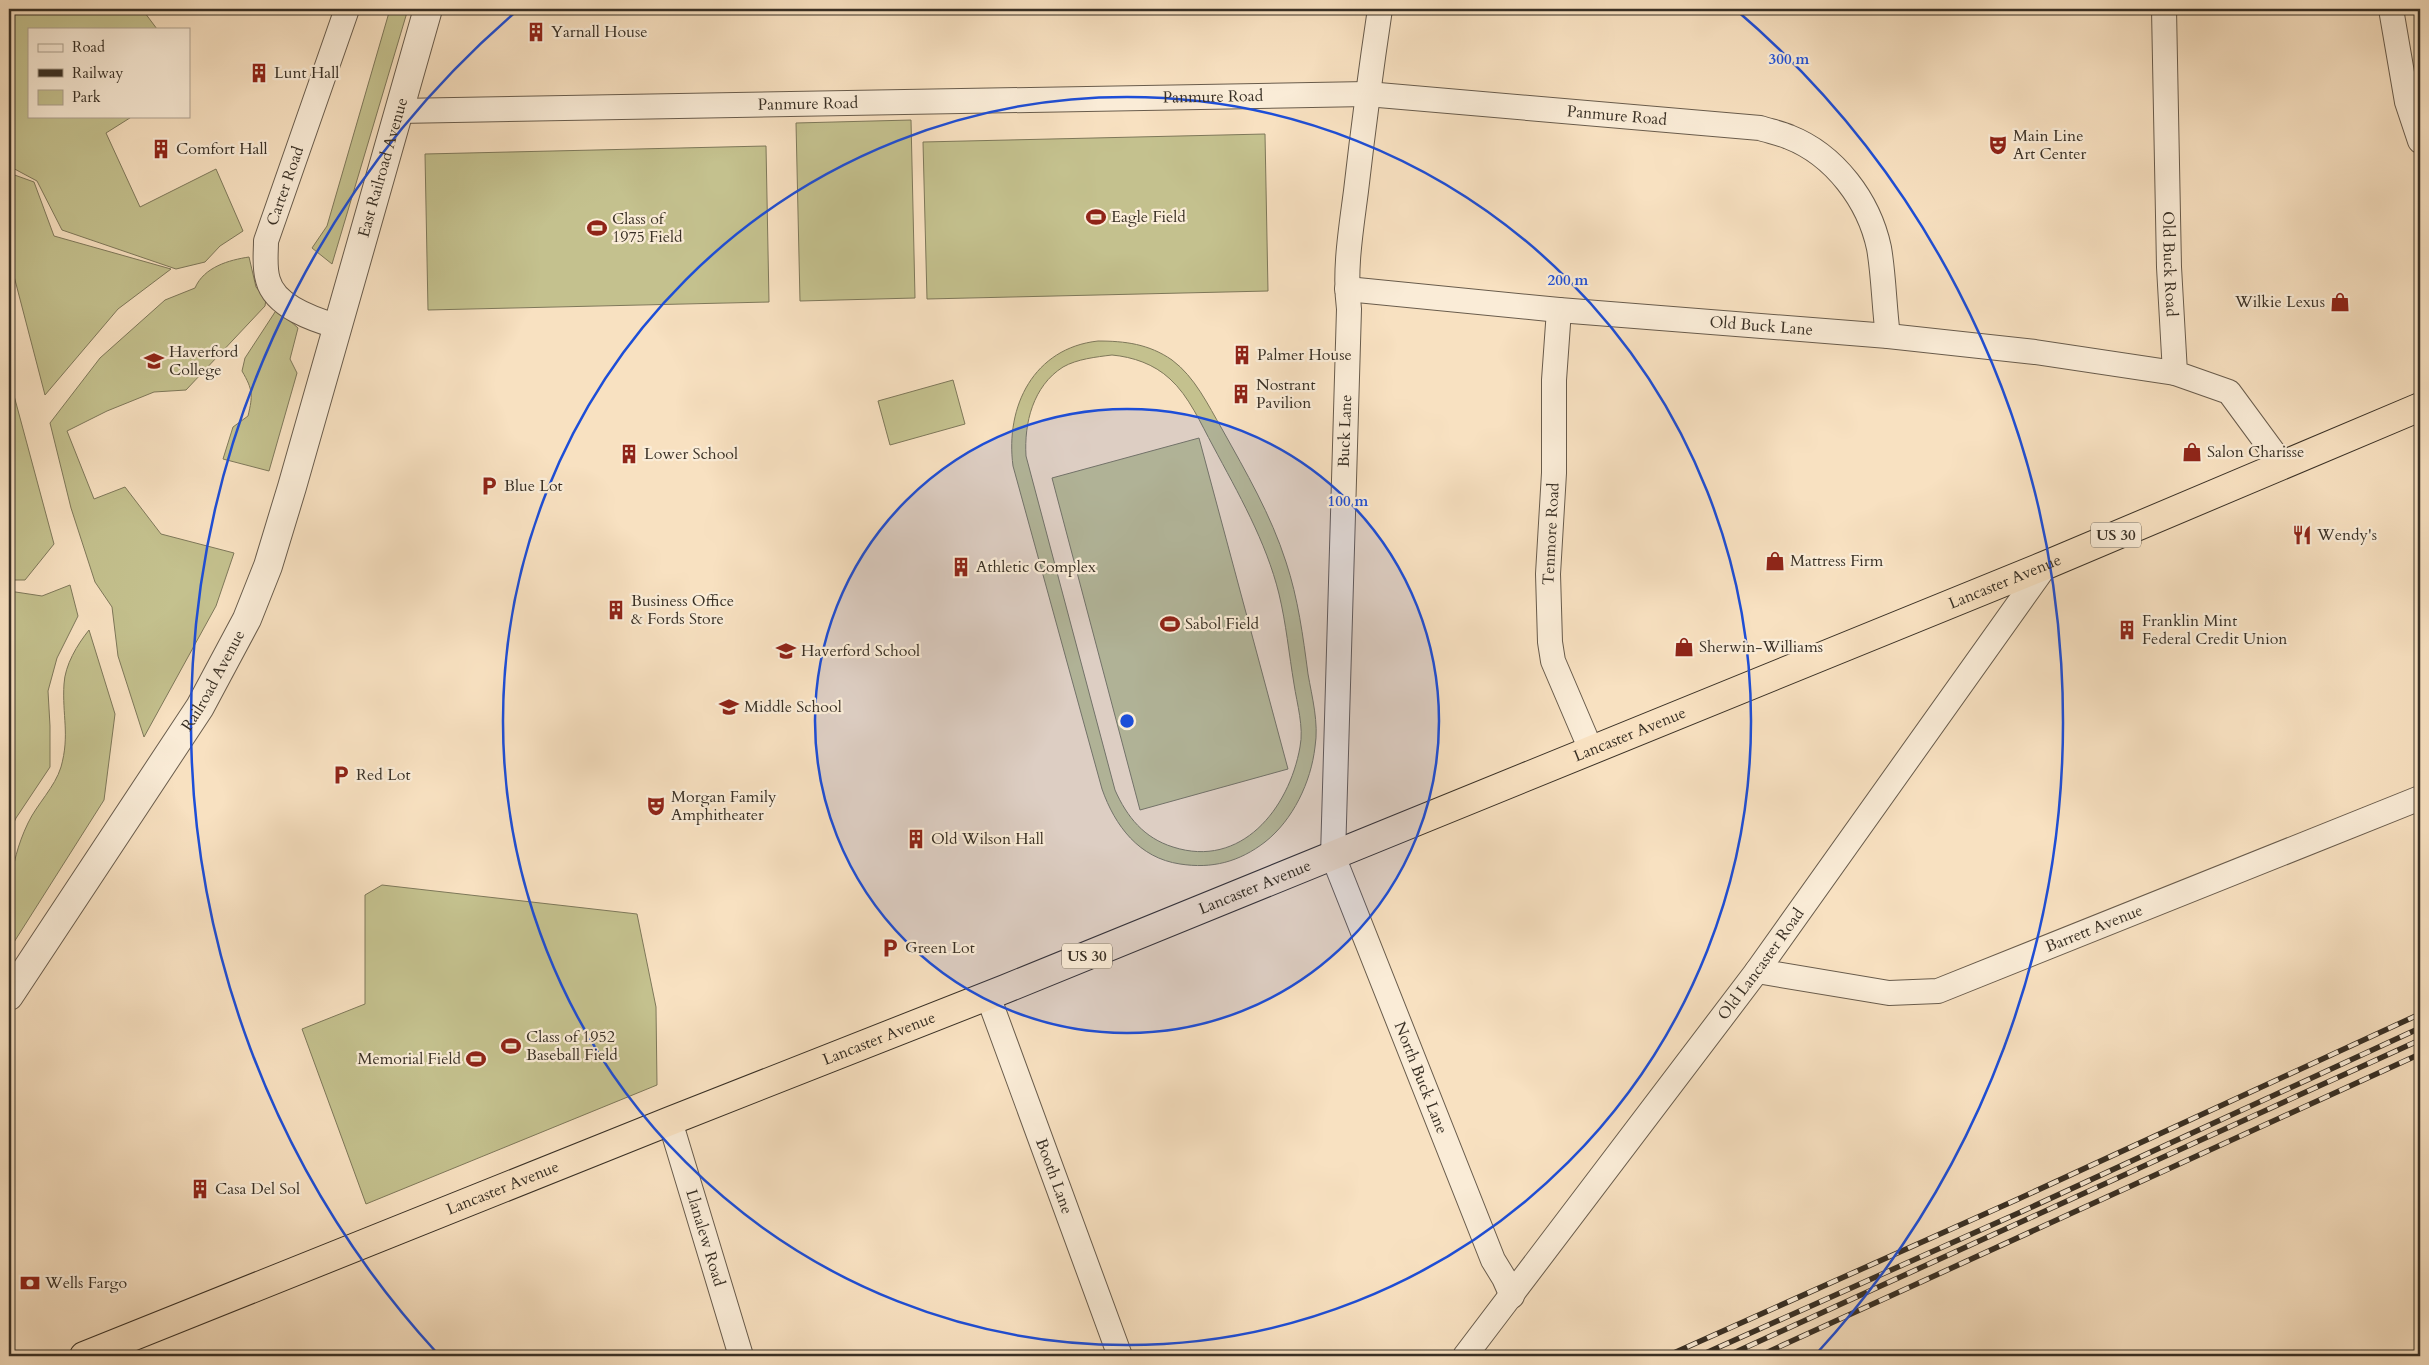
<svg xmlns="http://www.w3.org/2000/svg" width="2429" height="1365" font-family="Cardo,serif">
  <rect width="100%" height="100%" fill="#f8e1c1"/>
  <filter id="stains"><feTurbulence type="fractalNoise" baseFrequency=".004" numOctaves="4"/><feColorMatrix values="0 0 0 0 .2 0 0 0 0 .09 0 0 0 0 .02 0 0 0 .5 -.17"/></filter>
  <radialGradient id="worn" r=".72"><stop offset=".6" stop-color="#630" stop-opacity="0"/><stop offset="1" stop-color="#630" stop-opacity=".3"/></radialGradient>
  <g fill="#c4c18e" stroke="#7e785a" fill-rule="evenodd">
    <path d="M9 9H142L157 29H29V116H133L106 133 140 207 216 169 243 231 220 246 205 262 176 269 62 230 37 181 9 166Z"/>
    <path d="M390 9H408L332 264 312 248 327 226Z"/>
    <path d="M911 120 915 298 800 301 796 123Z"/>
    <path d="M1265 134 1268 291 927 299 923 142Z"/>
    <path d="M766 146 769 302 428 310 425 154Z"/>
    <path d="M9 173 34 182 54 236 171 269 118 309 45 395 9 257Z"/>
    <path d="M249 257 256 287 266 299 265 306 186 390 154 392 107 411 67 431 94 499 125 487 161 534 234 553 216 606 144 737 118 656 112 607 95 582 71 508 50 423 100 358 165 300 195 288C204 267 229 260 249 257Z"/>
    <path d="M277 309 298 328 290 359 297 373 269 471 223 459 233 427 248 416C253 395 253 390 242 371L245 358Z"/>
    <path d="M1098 341C1125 341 1149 344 1172 360 1195 377 1208 405 1222 429 1246 472 1271 515 1286 562 1298 598 1303 636 1308 674 1312 697 1319 723 1315 747 1311 782 1293 820 1265 842 1239 862 1212 869 1180 864 1139 858 1115 826 1102 789L1013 466C1005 406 1034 348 1098 341ZM1112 355C1133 357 1154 364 1170 379 1189 396 1201 424 1213 446 1238 493 1266 541 1279 594 1286 623 1289 654 1294 684 1297 704 1304 727 1300 747 1289 809 1241 869 1173 847 1144 838 1127 817 1115 790L1026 456C1024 423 1033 386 1063 367 1077 359 1096 357 1112 355Z"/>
    <path d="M9 377 54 544 25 580H9Z"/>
    <path d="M953 380 965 424 890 445 878 401Z"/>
    <path d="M1199 438 1288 769 1140 810 1052 478Z"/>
    <path d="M70 585 78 616 57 658 48 691 50 726V767L16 818 9 833V591L42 596Z"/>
    <path d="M89 630 115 714 104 800 9 950C9 903 7 867 28 823 37 804 55 787 61 767 70 735 62 715 64 684 65 665 77 645 89 630Z"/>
    <path d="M382 885 637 914 656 1007 657 1085 366 1204 302 1029 365 1004V895Z"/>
  </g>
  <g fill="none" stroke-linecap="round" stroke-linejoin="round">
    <defs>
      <g id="minor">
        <path id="s1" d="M1380 9C1371 69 1363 130 1356 191 1351 230 1344 270 1349 309L1333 856 1493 1260 1504 1278 1512 1296"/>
        <path id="s2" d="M2164 9 2169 267 2175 373 2229 392 2282 464"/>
        <path d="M2391 9 2407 102 2420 141"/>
        <path id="s3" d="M398 111 1367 94 1760 128C1769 131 1780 133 1789 137 1835 155 1869 201 1879 248 1884 277 1884 307 1888 336"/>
        <path id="s4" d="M1347 289 1559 310 1888 336 2035 352 2175 373"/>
        <path d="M1559 310 1554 380V473L1548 574 1550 642 1553 661 1591 750"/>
        <path id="s5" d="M339 327C315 320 275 307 268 280 264 268 266 253 266 241L347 9"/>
        <path id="s6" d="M1757 971 1889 993 1938 991 2420 798"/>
        <path id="s7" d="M988 996 1120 1356"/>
        <path id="s8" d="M670 1121 741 1356"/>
        <path id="s9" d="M1465 1356 1757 971 2046 565"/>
      </g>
      <g id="tertiary">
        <path id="s10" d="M9 996 200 707 247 619 268 566 292 487 428 9"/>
      </g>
      <g id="trunk">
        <path id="s11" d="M84 1356 670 1121 1005 989 2046 565 2420 407"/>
      </g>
    </defs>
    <use href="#minor" stroke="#695c4c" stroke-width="26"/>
    <use href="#tertiary" stroke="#695c4c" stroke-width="30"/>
    <use href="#trunk" stroke="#393025" stroke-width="30"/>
    <use href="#minor" stroke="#faecd7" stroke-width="24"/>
    <use href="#tertiary" stroke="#faecd7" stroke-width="28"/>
    <use href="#trunk" stroke="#f8e1c1" stroke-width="28"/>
    <defs>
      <g id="rail">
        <path d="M1667 1356 2016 1200 2420 1014"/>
        <path d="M1699 1356 2023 1211 2420 1028"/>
        <path d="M1727 1356 2420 1040"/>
        <path d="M1759 1356 2420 1054"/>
      </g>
    </defs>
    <use href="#rail" stroke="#393025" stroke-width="5.5"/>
    <use href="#rail" stroke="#faecd7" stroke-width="4" stroke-dasharray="11" stroke-linecap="butt"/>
  </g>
  <circle cx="1127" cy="721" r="312" fill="#1d4ed8" fill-opacity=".12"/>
  <g fill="none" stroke="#1d4ed8" stroke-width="2.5">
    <circle cx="1127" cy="721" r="312"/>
    <circle cx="1127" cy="721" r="624"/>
    <path d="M437 1353A936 936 0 0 1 519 9M1735 9A936 936 0 0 1 1817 1353"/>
  </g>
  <defs>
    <symbol id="building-bare" viewBox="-9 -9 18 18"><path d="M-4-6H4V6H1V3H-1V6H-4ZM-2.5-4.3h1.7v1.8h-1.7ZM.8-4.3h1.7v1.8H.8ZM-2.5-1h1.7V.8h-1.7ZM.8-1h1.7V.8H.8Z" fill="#8f2418" stroke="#faecd7" stroke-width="2.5" paint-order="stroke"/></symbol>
    <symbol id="theatre-bare" viewBox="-9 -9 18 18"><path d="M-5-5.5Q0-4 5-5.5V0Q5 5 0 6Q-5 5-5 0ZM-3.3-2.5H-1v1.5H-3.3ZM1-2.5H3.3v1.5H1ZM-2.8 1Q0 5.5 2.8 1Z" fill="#8f2418" stroke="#faecd7" stroke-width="2.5" paint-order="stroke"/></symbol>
    <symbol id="stadium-bare" viewBox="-9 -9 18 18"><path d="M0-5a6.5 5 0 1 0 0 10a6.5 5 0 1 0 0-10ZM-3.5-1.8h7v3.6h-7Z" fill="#8f2418" stroke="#faecd7" stroke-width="2.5" paint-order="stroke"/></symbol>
    <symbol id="shop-bare" viewBox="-9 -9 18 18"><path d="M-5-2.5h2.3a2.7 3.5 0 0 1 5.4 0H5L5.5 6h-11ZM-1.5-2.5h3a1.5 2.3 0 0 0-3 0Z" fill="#8f2418" stroke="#faecd7" stroke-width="2.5" paint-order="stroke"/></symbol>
    <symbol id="university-bare" viewBox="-9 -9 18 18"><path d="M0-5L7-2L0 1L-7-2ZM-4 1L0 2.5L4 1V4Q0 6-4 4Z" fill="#8f2418" stroke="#faecd7" stroke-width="2.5" paint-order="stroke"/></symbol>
    <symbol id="parking-bare" viewBox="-9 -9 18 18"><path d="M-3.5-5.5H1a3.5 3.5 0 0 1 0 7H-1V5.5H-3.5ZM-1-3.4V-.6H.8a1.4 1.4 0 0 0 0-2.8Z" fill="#8f2418" stroke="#faecd7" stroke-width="2.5" paint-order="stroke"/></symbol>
    <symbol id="restaurant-bare" viewBox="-9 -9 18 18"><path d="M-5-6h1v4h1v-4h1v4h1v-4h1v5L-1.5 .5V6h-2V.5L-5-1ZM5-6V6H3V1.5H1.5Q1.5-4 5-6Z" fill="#8f2418" stroke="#faecd7" stroke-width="2.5" paint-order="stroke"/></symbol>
    <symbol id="school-bare" viewBox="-9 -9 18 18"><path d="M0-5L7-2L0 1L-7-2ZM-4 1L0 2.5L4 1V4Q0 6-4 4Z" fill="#8f2418" stroke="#faecd7" stroke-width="2.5" paint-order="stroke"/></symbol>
    <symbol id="bank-bare" viewBox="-9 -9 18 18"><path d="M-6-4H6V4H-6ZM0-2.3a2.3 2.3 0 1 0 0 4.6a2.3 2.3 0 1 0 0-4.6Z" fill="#8f2418" stroke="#faecd7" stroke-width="2.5" paint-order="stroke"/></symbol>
  </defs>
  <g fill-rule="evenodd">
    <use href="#building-bare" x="522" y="18" width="28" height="28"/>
    <use href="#building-bare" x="245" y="59" width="28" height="28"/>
    <use href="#theatre-bare" x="1984" y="131" width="28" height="28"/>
    <use href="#building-bare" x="147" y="135" width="28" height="28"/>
    <use href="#stadium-bare" x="1082" y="203" width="28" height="28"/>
    <use href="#stadium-bare" x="583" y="214" width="28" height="28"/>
    <use href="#shop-bare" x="2326" y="288" width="28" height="28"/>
    <use href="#building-bare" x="1228" y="341" width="28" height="28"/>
    <use href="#university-bare" x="140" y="347" width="28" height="28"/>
    <use href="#building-bare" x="1227" y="380" width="28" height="28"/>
    <use href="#shop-bare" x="2178" y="438" width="28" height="28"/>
    <use href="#building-bare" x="615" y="440" width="28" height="28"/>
    <use href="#parking-bare" x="475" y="472" width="28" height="28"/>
    <use href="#restaurant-bare" x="2288" y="521" width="28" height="28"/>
    <use href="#shop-bare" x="1761" y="547" width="28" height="28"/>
    <use href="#building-bare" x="947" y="553" width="28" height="28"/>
    <use href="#building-bare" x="602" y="596" width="28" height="28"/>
    <use href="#stadium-bare" x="1156" y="610" width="28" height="28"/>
    <use href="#building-bare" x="2113" y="616" width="28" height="28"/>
    <use href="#shop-bare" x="1670" y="633" width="28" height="28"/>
    <use href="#school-bare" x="772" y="637" width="28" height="28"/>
    <use href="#school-bare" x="715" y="693" width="28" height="28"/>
    <use href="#parking-bare" x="327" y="761" width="28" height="28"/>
    <use href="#theatre-bare" x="642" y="792" width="28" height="28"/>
    <use href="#building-bare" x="902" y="825" width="28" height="28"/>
    <use href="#parking-bare" x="876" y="934" width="28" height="28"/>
    <use href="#stadium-bare" x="497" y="1032" width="28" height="28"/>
    <use href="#stadium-bare" x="462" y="1045" width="28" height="28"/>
    <use href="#building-bare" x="186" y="1175" width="28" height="28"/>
    <use href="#bank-bare" x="16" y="1269" width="28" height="28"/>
  </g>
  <g text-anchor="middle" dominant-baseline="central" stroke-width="4.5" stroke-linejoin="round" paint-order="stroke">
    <g fill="#faecd7" stroke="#73685a" stroke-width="1">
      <rect x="2091" y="522.5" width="50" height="25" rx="4"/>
      <rect x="1062" y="943.5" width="50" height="25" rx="4"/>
    </g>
    <g font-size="15" font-weight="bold" fill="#393025">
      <text x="2116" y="535">US 30</text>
      <text x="1087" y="956">US 30</text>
    </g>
    <g font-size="16" fill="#393025" stroke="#faecd7" text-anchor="start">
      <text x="551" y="32">Yarnall House</text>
      <text x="274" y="73">Lunt Hall</text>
      <text x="2013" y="136">Main Line<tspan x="2013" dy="18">Art Center</tspan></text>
      <text x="176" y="149">Comfort Hall</text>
      <text x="1111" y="217">Eagle Field</text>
      <text x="612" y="219">Class of<tspan x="612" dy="18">1975 Field</tspan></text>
      <text x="2325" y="302" text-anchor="end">Wilkie Lexus</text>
      <text x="169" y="352">Haverford<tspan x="169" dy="18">College</tspan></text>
      <text x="1257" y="355">Palmer House</text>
      <text x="1256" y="385">Nostrant<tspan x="1256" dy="18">Pavilion</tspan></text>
      <text x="2207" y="452">Salon Charisse</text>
      <text x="644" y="454">Lower School</text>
      <text x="504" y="486">Blue Lot</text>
      <text x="2317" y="535">Wendy's</text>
      <text x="1790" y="561">Mattress Firm</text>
      <text x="976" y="567">Athletic Complex</text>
      <text x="631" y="601">Business Office<tspan x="631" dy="18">&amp; Fords Store</tspan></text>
      <text x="2142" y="621">Franklin Mint<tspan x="2142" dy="18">Federal Credit Union</tspan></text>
      <text x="1185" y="624">Sabol Field</text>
      <text x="1699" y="647">Sherwin-Williams</text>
      <text x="801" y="651">Haverford School</text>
      <text x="744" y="707">Middle School</text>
      <text x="356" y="775">Red Lot</text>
      <text x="671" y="797">Morgan Family<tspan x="671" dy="18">Amphitheater</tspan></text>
      <text x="931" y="839">Old Wilson Hall</text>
      <text x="905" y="948">Green Lot</text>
      <text x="526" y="1037">Class of 1952<tspan x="526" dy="18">Baseball Field</tspan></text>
      <text x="461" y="1059" text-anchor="end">Memorial Field</text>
      <text x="215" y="1189">Casa Del Sol</text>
      <text x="45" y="1283">Wells Fargo</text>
    </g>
    <g font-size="16" fill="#393025" stroke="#faecd7">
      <text stroke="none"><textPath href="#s3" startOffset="815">Panmure Road</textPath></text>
      <text stroke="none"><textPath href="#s3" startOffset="410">Panmure Road</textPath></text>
      <text stroke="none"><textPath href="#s3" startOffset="1220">Panmure Road</textPath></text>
      <text stroke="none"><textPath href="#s10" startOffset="918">East Railroad Avenue</textPath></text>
      <text stroke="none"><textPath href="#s5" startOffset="186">Carter Road</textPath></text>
      <text stroke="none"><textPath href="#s2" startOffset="255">Old Buck Road</textPath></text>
      <text stroke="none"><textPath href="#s4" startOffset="416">Old Buck Lane</textPath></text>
      <text transform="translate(1345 431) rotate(-88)">Buck Lane</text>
      <text transform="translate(1551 534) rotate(-87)">Tenmore Road</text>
      <text stroke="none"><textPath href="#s11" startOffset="2071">Lancaster Avenue</textPath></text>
      <text stroke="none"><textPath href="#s10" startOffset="376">Railroad Avenue</textPath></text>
      <text stroke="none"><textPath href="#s11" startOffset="1666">Lancaster Avenue</textPath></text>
      <text stroke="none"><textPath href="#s11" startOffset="1261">Lancaster Avenue</textPath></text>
      <text stroke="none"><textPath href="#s6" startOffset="351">Barrett Avenue</textPath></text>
      <text stroke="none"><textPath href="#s9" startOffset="491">Old Lancaster Road</textPath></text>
      <text stroke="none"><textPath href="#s11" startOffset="856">Lancaster Avenue</textPath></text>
      <text stroke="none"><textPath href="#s1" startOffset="1088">North Buck Lane</textPath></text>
      <text stroke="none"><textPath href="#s7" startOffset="192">Booth Lane</textPath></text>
      <text stroke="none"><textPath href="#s11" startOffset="451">Lancaster Avenue</textPath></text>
      <text stroke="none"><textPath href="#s8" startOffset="122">Llanalew Road</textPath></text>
    </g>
  </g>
  <circle cx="1127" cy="721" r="8" fill="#1d4ed8" stroke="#faecd7" stroke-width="2.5"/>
  <g font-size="15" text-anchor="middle" font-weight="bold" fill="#1d4ed8" stroke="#faecd7" stroke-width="4.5" stroke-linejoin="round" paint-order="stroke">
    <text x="1789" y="64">300 m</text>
    <text x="1568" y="285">200 m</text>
    <text x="1348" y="506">100 m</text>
  </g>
  <rect width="2429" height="1365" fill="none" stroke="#f8e1c1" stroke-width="30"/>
  <rect x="10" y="10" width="2409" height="1345" fill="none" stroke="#393025" stroke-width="2.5"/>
  <rect x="15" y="15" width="2399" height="1335" fill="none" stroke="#393025"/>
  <rect x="28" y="28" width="162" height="90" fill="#faecd7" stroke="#ada190"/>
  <rect x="38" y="44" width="25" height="8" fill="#faecd7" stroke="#ada190"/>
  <text x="72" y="52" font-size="15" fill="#393025">Road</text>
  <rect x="38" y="69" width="25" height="8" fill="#393025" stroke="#ada190"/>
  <text x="72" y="78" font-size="15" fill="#393025">Railway</text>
  <rect x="38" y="90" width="25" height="15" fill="#c4c18e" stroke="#ada190"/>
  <text x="72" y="102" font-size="15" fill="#393025">Park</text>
  <rect width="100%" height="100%" filter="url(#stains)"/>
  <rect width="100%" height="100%" fill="url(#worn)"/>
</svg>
